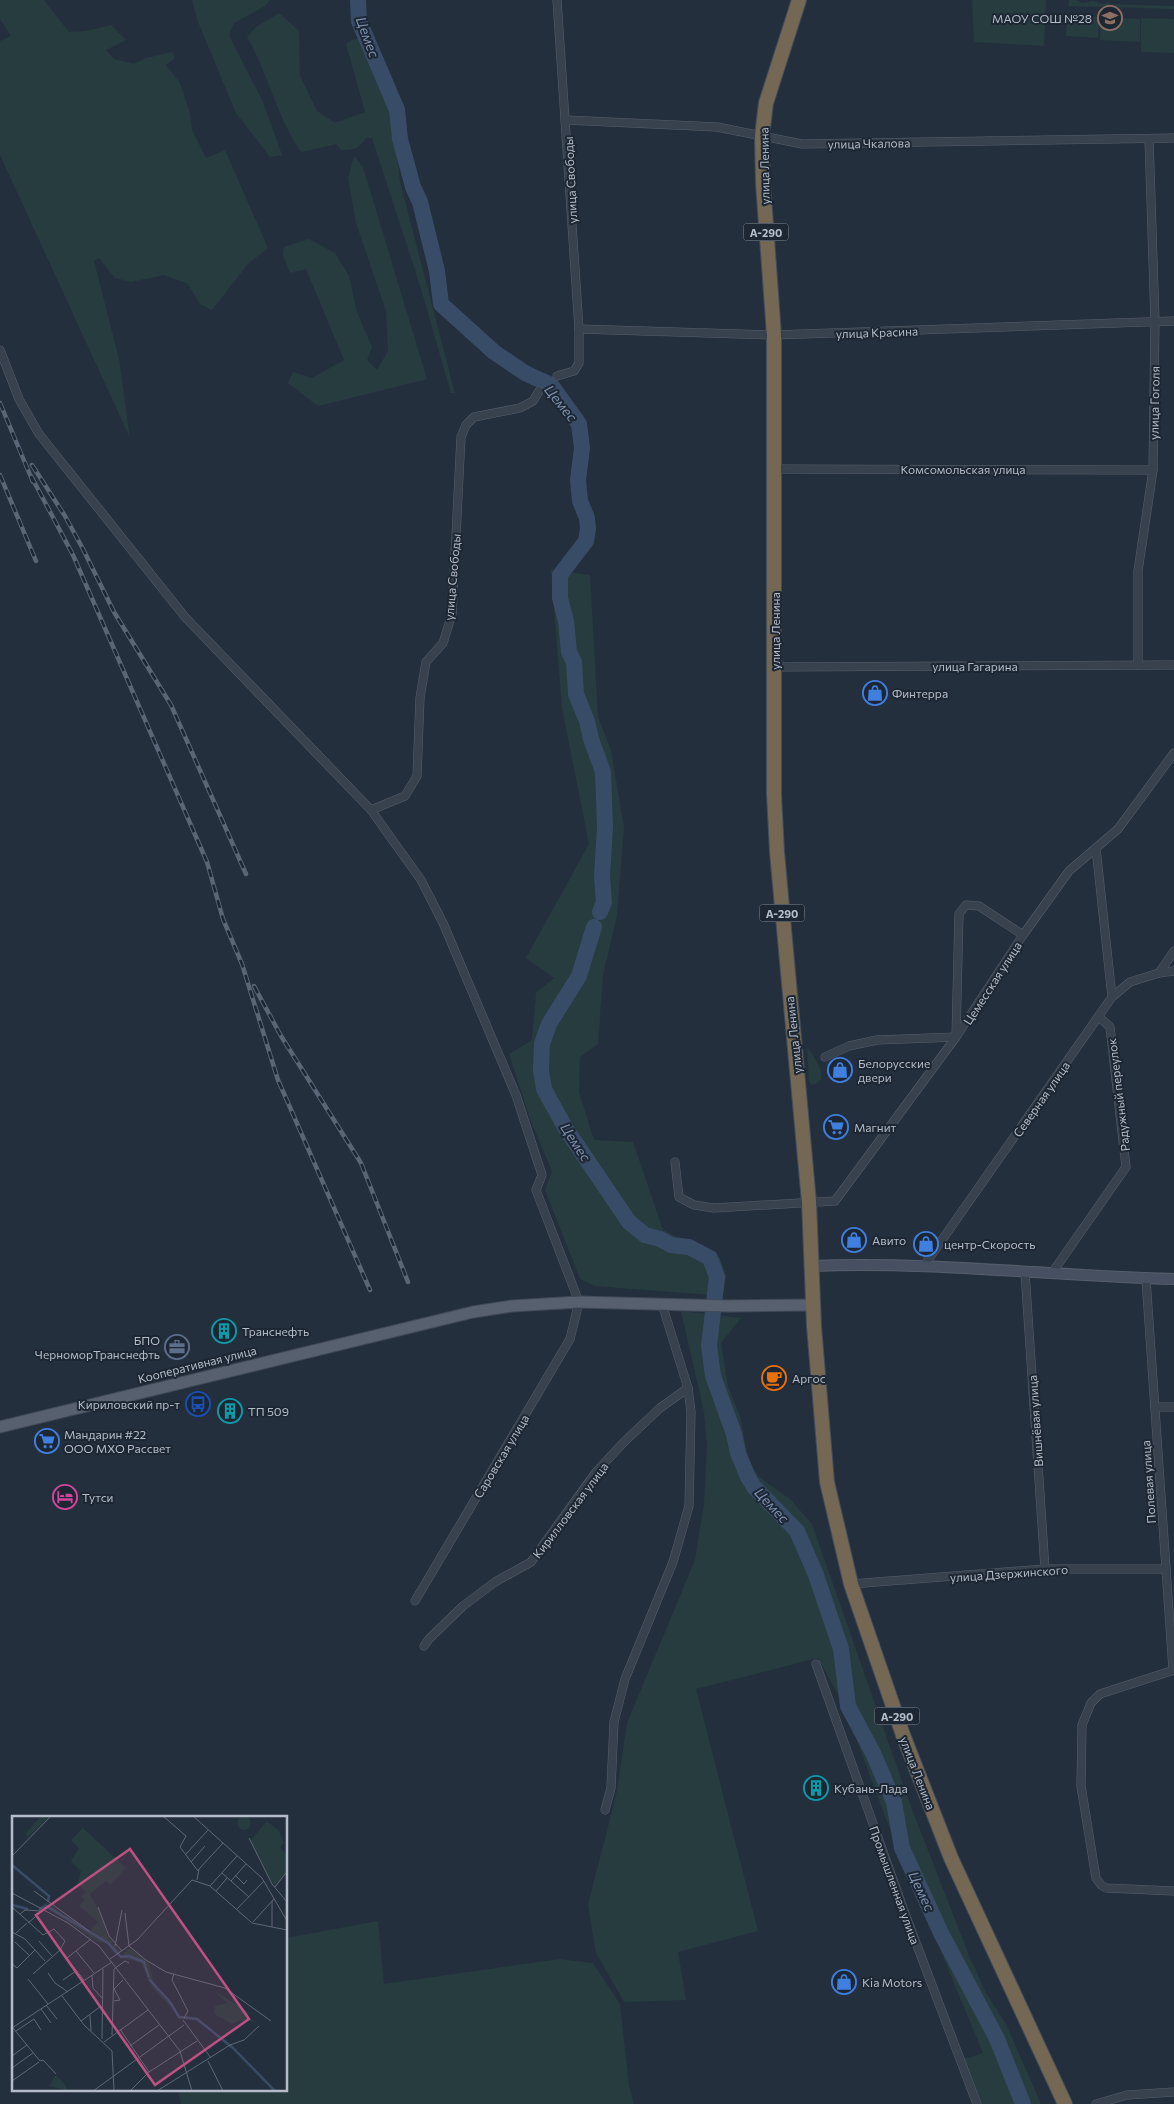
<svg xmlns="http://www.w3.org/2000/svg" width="1174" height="2104" font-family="Commissioner,sans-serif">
  <rect width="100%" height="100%" fill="#242f3e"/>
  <g fill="#263c3f">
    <path d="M0 0H44L69 32 86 31 111 25 126 40 106 50 114 59 134 64 146 58 172 52 175 58 166 65 180 83 190 113 192 130 206 158 225 150 268 248 248 264 212 310 200 304 188 284 164 275 131 282 115 278 99 258 94 261 119 359 130 438 0 155V41L11 36 0 19Z"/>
    <path d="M192 0H270L265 6 234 23 229 35 263 102 282 155 270 157 236 113 198 22Z"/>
    <path d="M972 0H1046L1044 46 974 42Z"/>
    <path d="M1069 0H1076L1082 3 1093 1 1103 4 1109 2 1110 4 1174 6V9L1068 6Z"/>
    <path d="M279 13 299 31 300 76 317 111 335 123 365 112 346 44 352 40 363 37 392 112 400 182 455 393H451L421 289 372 138H366C359 149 354 150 341 150L336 144 301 152C277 117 268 74 247 37L256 27Z"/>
    <path d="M1067 16 1099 17 1098 38 1066 36Z"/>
    <path d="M1101 17 1140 19V42L1100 40Z"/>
    <path d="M1141 18 1174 19V53L1141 52Z"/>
    <path d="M354 156 363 167 427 379 318 406 288 383 293 372 312 378 344 360 306 269 290 273 283 255 284 247 309 239 335 253 349 276 357 312 372 347 367 360 377 370 388 351 386 311 356 223 348 178Z"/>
    <path d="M551 570 590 575 598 717 611 750 624 828 617 916 603 975 598 1044 580 1057 579 1092 594 1140 633 1142 663 1230 720 1258 726 1276 723 1296 595 1286 580 1279 545 1190 552 1171 530 1119 509 1054 532 1040 536 993 554 978 526 958 589 844 562 708Z"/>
    <path d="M807 1047C813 1055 833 1081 812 1085L809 1082Z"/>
    <path d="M681 1311 741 1318 721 1343 728 1387 740 1416 749 1462 759 1477 790 1499 812 1524 910 1804 970 1958 986 1993 1006 2024 1041 2104H982L964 2059 983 2053 886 1819 844 1705 818 1658 696 1689 758 1931 678 1952 686 2000 624 2002 596 1953 588 1905 617 1791 627 1723 695 1560 704 1504 707 1445 704 1412Z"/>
    <path d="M378 1921 384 1984 559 1959 593 1963 620 2004 629 2086 634 2104H181L178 2090H286V1938Z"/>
  </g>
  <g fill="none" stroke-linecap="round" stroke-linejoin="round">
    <g stroke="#394c67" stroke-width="16">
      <path d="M358 0 359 21 397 110 400 139 413 187 420 202 437 271 441 304 494 352 525 373 551 385 579 424 582 448 578 480 580 501 587 518 588 529 586 541 560 575V598L566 621 569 652 574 662 576 694 587 721 591 739 603 772 605 827 602 877 604 902 600 912"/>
      <path d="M594 927 579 976 549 1024 542 1044 541 1070 544 1089 566 1129 629 1222 645 1235 660 1239 671 1245 689 1247 710 1258 717 1277 709 1346 713 1376 734 1434 738 1453 748 1477 754 1487 797 1531 816 1575 841 1649 848 1706 873 1753 894 1802 902 1848 941 1933 997 2039 1023 2104"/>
    </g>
    <defs>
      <g id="street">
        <path d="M557 0 579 329V363L574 371 557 376"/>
        <path d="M566 120 717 127 802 144 1174 138"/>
        <path d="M579 329 774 335 1174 321"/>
        <path d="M0 350 19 399 39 434 185 617 371 810 421 880 443 923 516 1095 542 1175 536 1190 579 1302 570 1339 415 1601"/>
        <path d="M774 469 1153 470"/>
        <path d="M1138 665V571L1153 470 1155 321 1149 139"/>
        <path d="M775 667 1174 665"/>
        <path d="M371 810 405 796 417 776 420 698 426 662 443 643 452 614 461 437 466 425 474 417 520 408 533 401 539 391"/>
        <path d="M1096 848 1112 997"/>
        <path d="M1159 973 1174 971"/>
        <path d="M825 1057 849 1046 877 1040 956 1037 959 914 966 905 979 906 1023 935"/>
        <path d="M675 1162 679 1197 694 1205 714 1208 835 1201 956 1037 1023 935 1069 871 1118 829 1174 753"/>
        <path d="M923 1267 1112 997 1130 982 1159 973 1174 951"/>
        <path d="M1025 1272 1045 1569"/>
        <path d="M1052 1273 1126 1167 1110 1027 1099 1017"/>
        <path d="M1146 1279 1173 1670"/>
        <path d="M1155 1407H1174"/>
        <path d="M851 1584 1045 1569H1166"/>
        <path d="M424 1646 429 1639 463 1606 495 1582 531 1562 596 1472 624 1442 660 1408 688 1388"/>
        <path d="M816 1664 907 1919 977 2104"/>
        <path d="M1174 1670 1100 1694 1091 1703 1082 1725 1081 1786 1096 1878 1101 1885 1106 1888 1174 1891"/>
        <path d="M605 1810 611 1788 614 1722 625 1679 673 1562 689 1506 691 1412 688 1388 662 1304"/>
        <path d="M1096 2104 1127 2095 1174 2092"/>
      </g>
      <path id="secondary" d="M812 1266C932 1261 1053 1276 1174 1279"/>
      <path id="primary" d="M0 1427 473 1312 512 1306 579 1302 728 1306 813 1305"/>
      <path id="highway" d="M799 0 766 103 762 136 763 183 774 335V794L777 852 809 1202 814 1326 827 1482 851 1584 903 1735 951 1858 1065 2104"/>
    </defs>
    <use href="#street" stroke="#565f6c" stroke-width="9"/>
    <use href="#secondary" stroke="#565f6c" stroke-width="12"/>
    <use href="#primary" stroke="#414a57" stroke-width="13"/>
    <use href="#highway" stroke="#434c59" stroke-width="16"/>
    <use href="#street" stroke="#38414e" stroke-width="8"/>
    <use href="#secondary" stroke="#465061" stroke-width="10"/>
    <use href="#primary" stroke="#56606e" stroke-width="11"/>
    <use href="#highway" stroke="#746855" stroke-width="14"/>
    <defs>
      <g id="rail">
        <path d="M0 403 33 482"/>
        <path d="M32 465 65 516 83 549 114 612 171 705 246 874"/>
        <path d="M0 475 36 561"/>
        <path d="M31 476 73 555 207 862 223 919 242 964 278 1080 370 1290"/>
        <path d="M254 986 281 1036 361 1163 408 1282"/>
      </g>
    </defs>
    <use href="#rail" stroke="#5a6575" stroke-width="4.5"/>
    <use href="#rail" stroke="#1d2633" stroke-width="2.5" stroke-dasharray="8" stroke-linecap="butt"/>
  </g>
  <defs>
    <symbol id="school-ring" viewBox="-11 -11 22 22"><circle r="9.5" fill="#1d2633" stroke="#8d6e63" stroke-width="1.5"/><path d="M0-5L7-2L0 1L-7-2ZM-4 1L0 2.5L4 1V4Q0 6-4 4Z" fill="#8d6e63"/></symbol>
    <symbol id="shop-ring" viewBox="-11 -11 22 22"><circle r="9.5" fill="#1d2633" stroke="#3f7fe0" stroke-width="1.5"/><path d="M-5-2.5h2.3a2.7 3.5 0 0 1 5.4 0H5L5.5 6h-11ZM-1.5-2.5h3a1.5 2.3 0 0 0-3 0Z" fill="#3f7fe0"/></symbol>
    <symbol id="supermarket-ring" viewBox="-11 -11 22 22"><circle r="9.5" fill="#1d2633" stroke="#3f7fe0" stroke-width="1.5"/><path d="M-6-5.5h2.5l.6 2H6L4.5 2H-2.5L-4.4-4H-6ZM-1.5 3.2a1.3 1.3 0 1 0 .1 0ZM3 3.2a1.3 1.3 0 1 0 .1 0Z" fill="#3f7fe0"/></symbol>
    <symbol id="building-ring" viewBox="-11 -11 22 22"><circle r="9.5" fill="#1d2633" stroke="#0f9aa8" stroke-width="1.5"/><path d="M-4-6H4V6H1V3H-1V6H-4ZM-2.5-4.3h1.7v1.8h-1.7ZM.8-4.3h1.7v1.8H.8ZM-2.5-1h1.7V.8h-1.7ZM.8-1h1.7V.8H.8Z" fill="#0f9aa8"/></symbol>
    <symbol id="office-ring" viewBox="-11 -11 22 22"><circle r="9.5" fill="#1d2633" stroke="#5c6f8a" stroke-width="1.5"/><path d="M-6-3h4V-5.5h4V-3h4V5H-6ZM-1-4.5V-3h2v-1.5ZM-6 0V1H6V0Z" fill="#5c6f8a"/></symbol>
    <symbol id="cafe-ring" viewBox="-11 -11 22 22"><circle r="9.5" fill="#1d2633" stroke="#e8710a" stroke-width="1.5"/><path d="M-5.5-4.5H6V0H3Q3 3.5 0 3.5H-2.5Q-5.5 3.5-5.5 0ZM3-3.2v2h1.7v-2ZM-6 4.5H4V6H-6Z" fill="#e8710a"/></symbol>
    <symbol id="bus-ring" viewBox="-11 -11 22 22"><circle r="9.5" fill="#1d2633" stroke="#1a4fb4" stroke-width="1.5"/><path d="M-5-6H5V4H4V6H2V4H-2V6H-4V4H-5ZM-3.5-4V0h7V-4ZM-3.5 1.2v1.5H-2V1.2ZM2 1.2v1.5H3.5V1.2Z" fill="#1a4fb4"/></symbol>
    <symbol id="hotel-ring" viewBox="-11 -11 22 22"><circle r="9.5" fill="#1d2633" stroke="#d1479c" stroke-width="1.5"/><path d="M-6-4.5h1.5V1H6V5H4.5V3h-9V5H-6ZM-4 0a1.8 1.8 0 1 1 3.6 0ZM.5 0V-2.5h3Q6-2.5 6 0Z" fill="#d1479c"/></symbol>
  </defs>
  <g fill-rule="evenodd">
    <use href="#school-ring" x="1096" y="4" width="28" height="28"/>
    <use href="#shop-ring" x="861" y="679" width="28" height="28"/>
    <use href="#shop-ring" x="826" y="1056" width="28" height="28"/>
    <use href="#supermarket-ring" x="822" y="1113" width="28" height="28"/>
    <use href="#shop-ring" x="840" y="1226" width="28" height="28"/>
    <use href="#shop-ring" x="912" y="1230" width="28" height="28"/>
    <use href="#building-ring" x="210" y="1317" width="28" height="28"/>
    <use href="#office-ring" x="163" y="1333" width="28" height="28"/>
    <use href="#cafe-ring" x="760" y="1364" width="28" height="28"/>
    <use href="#bus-ring" x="184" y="1390" width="28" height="28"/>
    <use href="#building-ring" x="216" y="1397" width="28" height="28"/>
    <use href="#supermarket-ring" x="33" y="1427" width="28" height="28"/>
    <use href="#hotel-ring" x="51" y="1483" width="28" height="28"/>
    <use href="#building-ring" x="802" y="1774" width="28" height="28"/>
    <use href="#shop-ring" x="830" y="1968" width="28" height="28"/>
  </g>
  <g text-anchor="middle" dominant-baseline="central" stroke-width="4" stroke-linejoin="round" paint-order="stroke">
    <g fill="#1d2633" stroke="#878f9c" stroke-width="1">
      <rect x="743.5" y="223.5" width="45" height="17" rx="4"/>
      <rect x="759.5" y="904.5" width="45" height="17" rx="4"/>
      <rect x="874.5" y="1707.5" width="45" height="17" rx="4"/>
    </g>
    <g font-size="11" font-weight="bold" fill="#b4bcc9">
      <text x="766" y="232">А-290</text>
      <text x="782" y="913">А-290</text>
      <text x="897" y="1716">А-290</text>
    </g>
    <g font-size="12" fill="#b4bcc9" stroke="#1d2633" text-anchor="start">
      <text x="1092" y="18" text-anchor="end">МАОУ СОШ №28</text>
      <text x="892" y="693">Финтерра</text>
      <text x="858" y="1063">Белорусские<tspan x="858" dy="14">двери</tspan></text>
      <text x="854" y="1127">Магнит</text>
      <text x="872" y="1240">Авито</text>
      <text x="944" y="1244">центр-Скорость</text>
      <text x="242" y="1331">Транснефть</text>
      <text x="160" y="1340" text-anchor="end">БПО<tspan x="160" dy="14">ЧерноморТранснефть</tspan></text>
      <text x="792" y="1378">Аргос</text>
      <text x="180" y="1404" text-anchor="end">Кириловский пр-т</text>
      <text x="248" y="1411">ТП 509</text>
      <text x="64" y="1434">Мандарин #22<tspan x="64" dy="14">ООО МХО Рассвет</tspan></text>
      <text x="82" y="1497">Тутси</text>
      <text x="834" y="1788">Кубань-Лада</text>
      <text x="862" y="1982">Kia Motors</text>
    </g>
    <g font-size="12" fill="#b4bcc9" stroke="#1d2633">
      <text transform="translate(869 143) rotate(-1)">улица Чкалова</text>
      <text transform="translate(764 166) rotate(-91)">улица Ленина</text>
      <text transform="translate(570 180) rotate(-93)">улица Свободы</text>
      <text transform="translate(877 332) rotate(-2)">улица Красина</text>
      <text transform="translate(1154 403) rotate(-89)">улица Гоголя</text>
      <text x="963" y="469">Комсомольская улица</text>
      <text transform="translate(452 577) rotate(-85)">улица Свободы</text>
      <text transform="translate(775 631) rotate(-90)">улица Ленина</text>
      <text x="975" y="666">улица Гагарина</text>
      <text transform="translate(992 983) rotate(-57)">Цемесская улица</text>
      <text transform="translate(793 1035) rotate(-96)">улица Ленина</text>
      <text transform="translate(1118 1095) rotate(-97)">Радужный переулок</text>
      <text transform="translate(1041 1099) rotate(-55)">Северная улица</text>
      <text transform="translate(197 1364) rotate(-14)">Кооперативная улица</text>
      <text transform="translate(1035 1421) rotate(-94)">Вишнёвая улица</text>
      <text transform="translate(501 1456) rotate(-59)">Саровская улица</text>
      <text transform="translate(1148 1482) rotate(-94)">Полевая улица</text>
      <text transform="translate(570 1510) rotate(-53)">Кирилловская улица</text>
      <text transform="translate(1009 1573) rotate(-4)">улица Дзержинского</text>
      <text transform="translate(918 1773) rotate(69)">улица Ленина</text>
      <text transform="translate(895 1885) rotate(70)">Промышленная улица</text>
    </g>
    <g font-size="14" font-style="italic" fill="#7c92b1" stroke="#1d2633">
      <text transform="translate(368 37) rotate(70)">Цемес</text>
      <text transform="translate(561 403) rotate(51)">Цемес</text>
      <text transform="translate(576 1142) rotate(57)">Цемес</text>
      <text transform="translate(772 1505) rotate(47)">Цемес</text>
      <text transform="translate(922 1891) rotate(65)">Цемес</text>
    </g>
  </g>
  <g transform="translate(12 1816)">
    <rect width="275" height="275" fill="#242f3e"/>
    <path d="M29 0 36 2 16 21 13 18ZM225 7a7 7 0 1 1 14 0a7 7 0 1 1-14 0ZM255 5 267 15 272 27 268 31 275 39V56L263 71 238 25ZM71 12 114 52 98 69 94 65 78 78 89 99 96 121 108 135 103 138 94 127 86 126 30 89 35 86 77 115 86 106 67 90 72 84 69 80 74 76 66 68 69 55 59 45 67 32 59 24ZM118 132 137 146 142 168 161 188 157 190 140 171 129 147 107 141ZM202 175 229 191 237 197 235 201 245 207 230 204 220 208 202 198 203 190 215 187ZM44 259 52 267 56 275 37 270Z" fill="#263c3f"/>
    <path fill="none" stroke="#394c67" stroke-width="2.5" d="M0 49 37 80 36 86M0 89 16 93M27 93 34 90 96 127 109 141 117 140 132 146 137 162M137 163 158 186 167 201 185 203 221 232 263 275"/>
    <path fill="none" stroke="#5e6776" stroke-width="1" d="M151 0 174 20 168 31 186 55M181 0 250 62 275 105M237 22 260 68 275 86M174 38 196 14M0 40 39 0M179 46 193 30M210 57 237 81M223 59 232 68 235 64M185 64 187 53 211 27M219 65 234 48M198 70 225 40M263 71 274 57M22 75 77 115M204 75 215 62M0 77 56 107 87 130 168 235 180 275M0 91 31 119 42 113 53 125 48 134 21 158M86 91 97 120 110 135M225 93 252 65M113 97 117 130 134 144 154 156 213 172 259 205M8 98 13 94 30 95M241 106 262 83M16 107 30 95M260 111V85M0 116 13 123 33 145M3 118 15 107M27 125 40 140M3 126 18 140M103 130 110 94M48 134 72 164M64 135 82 157M55 142 79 123M98 143 125 124 180 64 198 70 240 107 275 114M0 148 5 152 23 134M36 157 43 167 56 176M162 158 160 164 176 195 172 202M80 159 81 172 91 183M16 163 36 188M51 164 64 155M50 180 72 209 100 235 102 275M102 185 108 184 102 173 111 164M34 189 45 203M29 193 39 207M78 199 79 215M171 204 199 242M69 205 89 190M0 212 100 146M1 212 28 245 31 244 44 258M108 213 137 256M4 215 22 203 29 214M100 219 102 153 113 145 117 147M90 223 91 153M92 226 136 194M118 230 147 209M0 240 15 229M196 245 211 275M0 252 21 237M0 265 27 246M81 275 172 209M118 275 137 256 185 225M145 275 218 229 232 224 247 210"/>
    <path fill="#bd5182" fill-opacity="0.15" stroke="#bd5182" stroke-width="2.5" d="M118 33 237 203 143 269 24 99Z"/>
    <rect width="275" height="275" fill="none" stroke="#b4bcc9" stroke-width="2.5"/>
  </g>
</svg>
